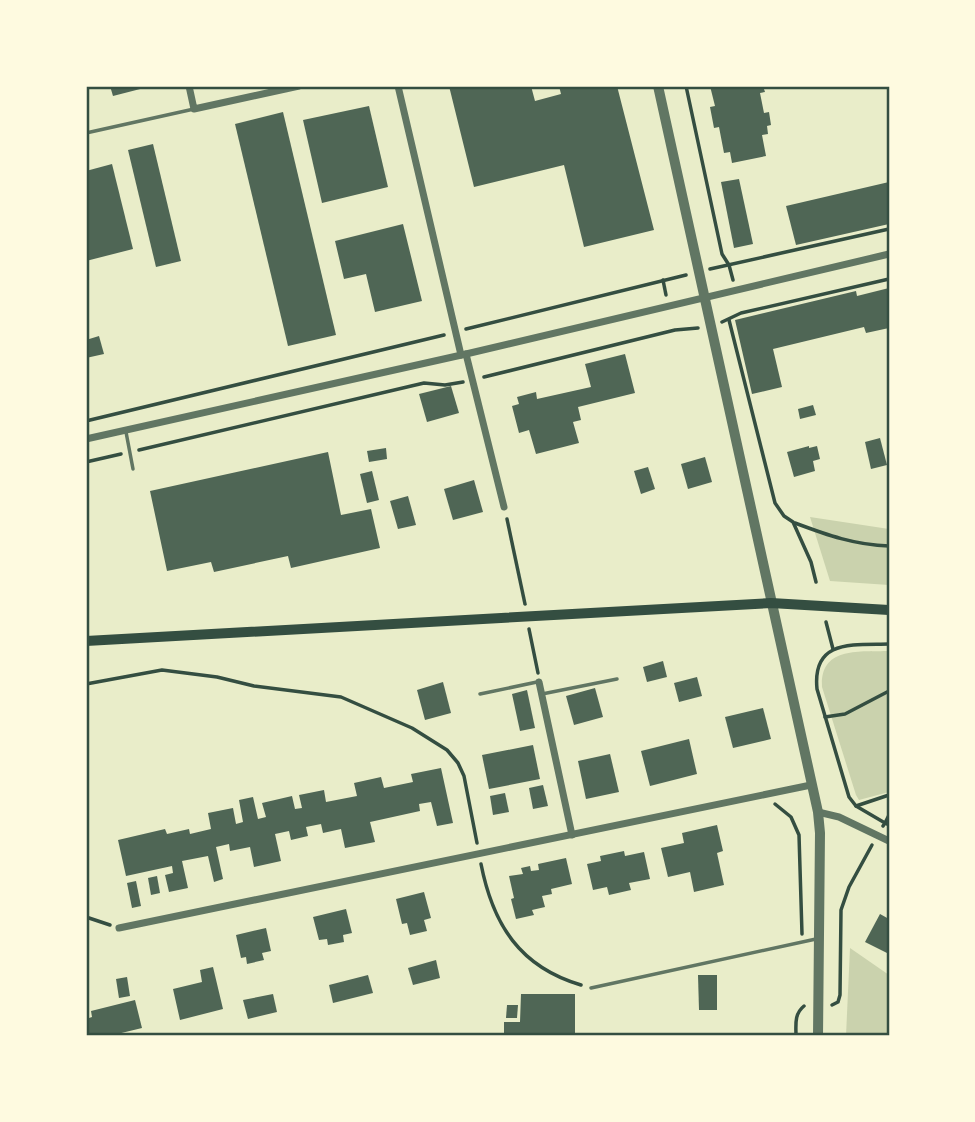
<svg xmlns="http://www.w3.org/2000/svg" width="975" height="1122" font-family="Arial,sans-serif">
  <rect width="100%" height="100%" fill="#e9edc9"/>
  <g fill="#cad2ad">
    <path d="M810 517 889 529V585L830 581Z"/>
    <path d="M889 651V792L859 800 856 795 822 687C820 646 860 652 889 651Z"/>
    <path d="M850 948 889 975V1036H846Z"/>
  </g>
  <g fill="#4f6655">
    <path d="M110 86H148V87L113 96Z"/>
    <path d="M449 86H531L535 101 561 94 559 86H582L583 89 597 86H617L654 230 584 247 564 165 474 187Z"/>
    <path d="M710 86H763L765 92 760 93 764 113 769 112 771 125 767 126 768 134 762 135 766 156 732 163 730 152 724 153 719 127 714 128 710 107 715 106Z"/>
    <path d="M369 106 388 187 322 203 303 120Z"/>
    <path d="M283 112 336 335 288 346 235 124Z"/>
    <path d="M153 144 181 261 156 267 128 150Z"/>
    <path d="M112 164 133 249 86 261V171Z"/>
    <path d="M739 179 753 244 734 248 721 182Z"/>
    <path d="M889 182V224L796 245 786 206Z"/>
    <path d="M403 224 422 301 375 312 366 274 344 279 335 241Z"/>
    <path d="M889 288V328L866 333 864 327 773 349 782 387 752 394 735 320 856 291 857 296Z"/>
    <path d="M99 336 104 354 86 358V340Z"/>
    <path d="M625 354 635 393 578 407 581 420 573 422 579 443 536 454 529 430 519 433 512 406 519 404 517 397 536 392 537 399 591 387 585 364Z"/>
    <path d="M451 386 459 413 427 422 419 394Z"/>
    <path d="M813 405 816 415 800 419 798 409Z"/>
    <path d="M880 438 887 465 871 469 865 442Z"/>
    <path d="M809 446V448L817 446 820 459 813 461 815 471 794 477 787 452Z"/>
    <path d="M386 448 387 459 369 462 367 451Z"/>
    <path d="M328 452 341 515 371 509 380 548 291 568 288 556 214 572 211 562 167 571 150 491Z"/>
    <path d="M705 457 712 482 688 489 681 464Z"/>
    <path d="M648 467 655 489 641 494 634 471Z"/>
    <path d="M372 471 379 500 367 503 360 474Z"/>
    <path d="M474 480 483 512 453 520 444 489Z"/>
    <path d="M408 496 416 525 398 529 390 501Z"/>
    <path d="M663 661 667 677 647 682 643 667Z"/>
    <path d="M697 677 702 696 679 702 674 683Z"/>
    <path d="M443 682 451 713 425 720 417 690Z"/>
    <path d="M595 688 603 717 574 725 566 696Z"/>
    <path d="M527 690 535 728 520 731 512 694Z"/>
    <path d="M763 708 771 739 733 748 725 717Z"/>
    <path d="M689 739 697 774 650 786 641 751Z"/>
    <path d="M533 745 540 779 489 789 482 755Z"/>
    <path d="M610 754 619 792 586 799 578 761Z"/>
    <path d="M441 768 453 823 437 826 431 802 419 804 420 811 370 822 375 842 345 848 341 829 323 833 321 824 306 827 308 836 291 840 289 831 275 834 281 861 254 867 250 847 230 851 229 844 216 847 223 879 214 882 208 856 182 861 188 888 169 892 165 875 173 873 172 866 126 876 118 840 165 829 167 834 189 829 190 834 211 829 208 813 233 808 236 824 243 822 239 800 253 797 258 819 266 817 262 803 292 796 295 809 302 808 299 795 324 790 326 802 357 796 354 783 381 777 384 788 413 782 411 774Z"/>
    <path d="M543 785 548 806 533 809 529 788Z"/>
    <path d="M505 793 509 812 493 815 490 796Z"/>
    <path d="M717 825 723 851 717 853 724 885 694 892 690 872 668 877 661 848 684 843 682 833Z"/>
    <path d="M624 851 625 856 644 852 650 879 629 883 631 890 609 895 607 887 593 890 587 864 601 861 600 856Z"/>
    <path d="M566 858 572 884 551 889 552 894 542 896 545 907 532 910 534 915 516 919 511 899 514 898 509 876 523 874 521 868 530 866 531 871 539 870 538 864Z"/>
    <path d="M157 876 160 893 151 895 148 878Z"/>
    <path d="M136 881 141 906 132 908 127 883Z"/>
    <path d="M424 892 431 918 424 920 427 931 410 935 407 923 402 924 396 899Z"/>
    <path d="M346 909 352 933 343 935 344 942 328 945 327 939 319 940 313 917Z"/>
    <path d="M880 914 889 919V954L865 942Z"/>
    <path d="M266 928 271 951 262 953 264 960 247 964 246 957 241 958 236 935Z"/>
    <path d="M436 960 440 978 413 985 408 968Z"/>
    <path d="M213 967 223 1009 180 1020 173 989 202 982 200 970Z"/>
    <path d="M368 975 373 993 333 1003 329 985Z"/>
    <path d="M698 975H717V1010H699Z"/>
    <path d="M127 977 130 996 119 998 116 979Z"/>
    <path d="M273 994 277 1012 248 1019 243 1000Z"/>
    <path d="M521 994H575V1036H504V1022H520Z"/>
    <path d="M135 1000 142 1028 109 1036H98L97 1033 89 1035 86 1019 92 1017 91 1011Z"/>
    <path d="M507 1005H518L517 1018H506Z"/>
  </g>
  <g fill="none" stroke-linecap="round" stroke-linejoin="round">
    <g stroke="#344e41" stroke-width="3.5">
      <path d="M686 86 722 254 729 265 733 280"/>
      <path d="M710 269 889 229"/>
      <path d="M663 280 666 295"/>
      <path d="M729 320 775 503 784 516 793 522 811 562 816 582"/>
      <path d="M722 322 741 313 889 279"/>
      <path d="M466 329 686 275"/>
      <path d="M484 377 675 330 698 328"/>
      <path d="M86 421 444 335"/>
      <path d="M139 450 424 383 445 385 463 382"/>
      <path d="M86 462 121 454"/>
      <path d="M507 519 525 604"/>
      <path d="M795 523C827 535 855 545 889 546"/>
      <path d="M826 622 833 649"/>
      <path d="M529 629 538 673"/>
      <path d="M86 684 162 670 217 677 254 686 341 697 412 728 447 750 458 763 464 776 477 843"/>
      <path d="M825 717 845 714 889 691"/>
      <path d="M775 804 791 817 799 835 802 934"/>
      <path d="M856 806 889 795"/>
      <path d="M889 815 885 823 889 825"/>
      <path d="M883 826 885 823 856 806 849 797 817 689C812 639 853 645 889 644"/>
      <path d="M481 864C493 925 520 967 581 985"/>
      <path d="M86 917 110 925"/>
      <path d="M832 1005 838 1002 840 995 841 910 849 887 872 845"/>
      <path d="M796 1036C796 1025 794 1014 804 1006"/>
    </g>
    <g stroke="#617663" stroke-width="3.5">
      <path d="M86 133 194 109"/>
      <path d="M126 432 133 469"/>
      <path d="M480 694 537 682"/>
      <path d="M542 694 617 679"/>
      <path d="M591 988 816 939"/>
    </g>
    <g stroke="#617663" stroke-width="7">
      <path d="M189 86 194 109 299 86"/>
      <path d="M398 86 461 355"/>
      <path d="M466 354 504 507"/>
      <path d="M86 439 466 354 889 254"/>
      <path d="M539 682 572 835"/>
      <path d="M818 812 839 817 889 841"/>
      <path d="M119 928 811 785"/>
    </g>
    <path stroke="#617663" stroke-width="10" d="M658 86 818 812 820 833 818 1036"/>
    <path stroke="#344e41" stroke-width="10" d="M86 641 771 603 889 610"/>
  </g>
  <rect width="975" height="1122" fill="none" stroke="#fefae0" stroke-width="175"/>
  <rect x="88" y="88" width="800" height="946" fill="none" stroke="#344e41" stroke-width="2.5"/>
</svg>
